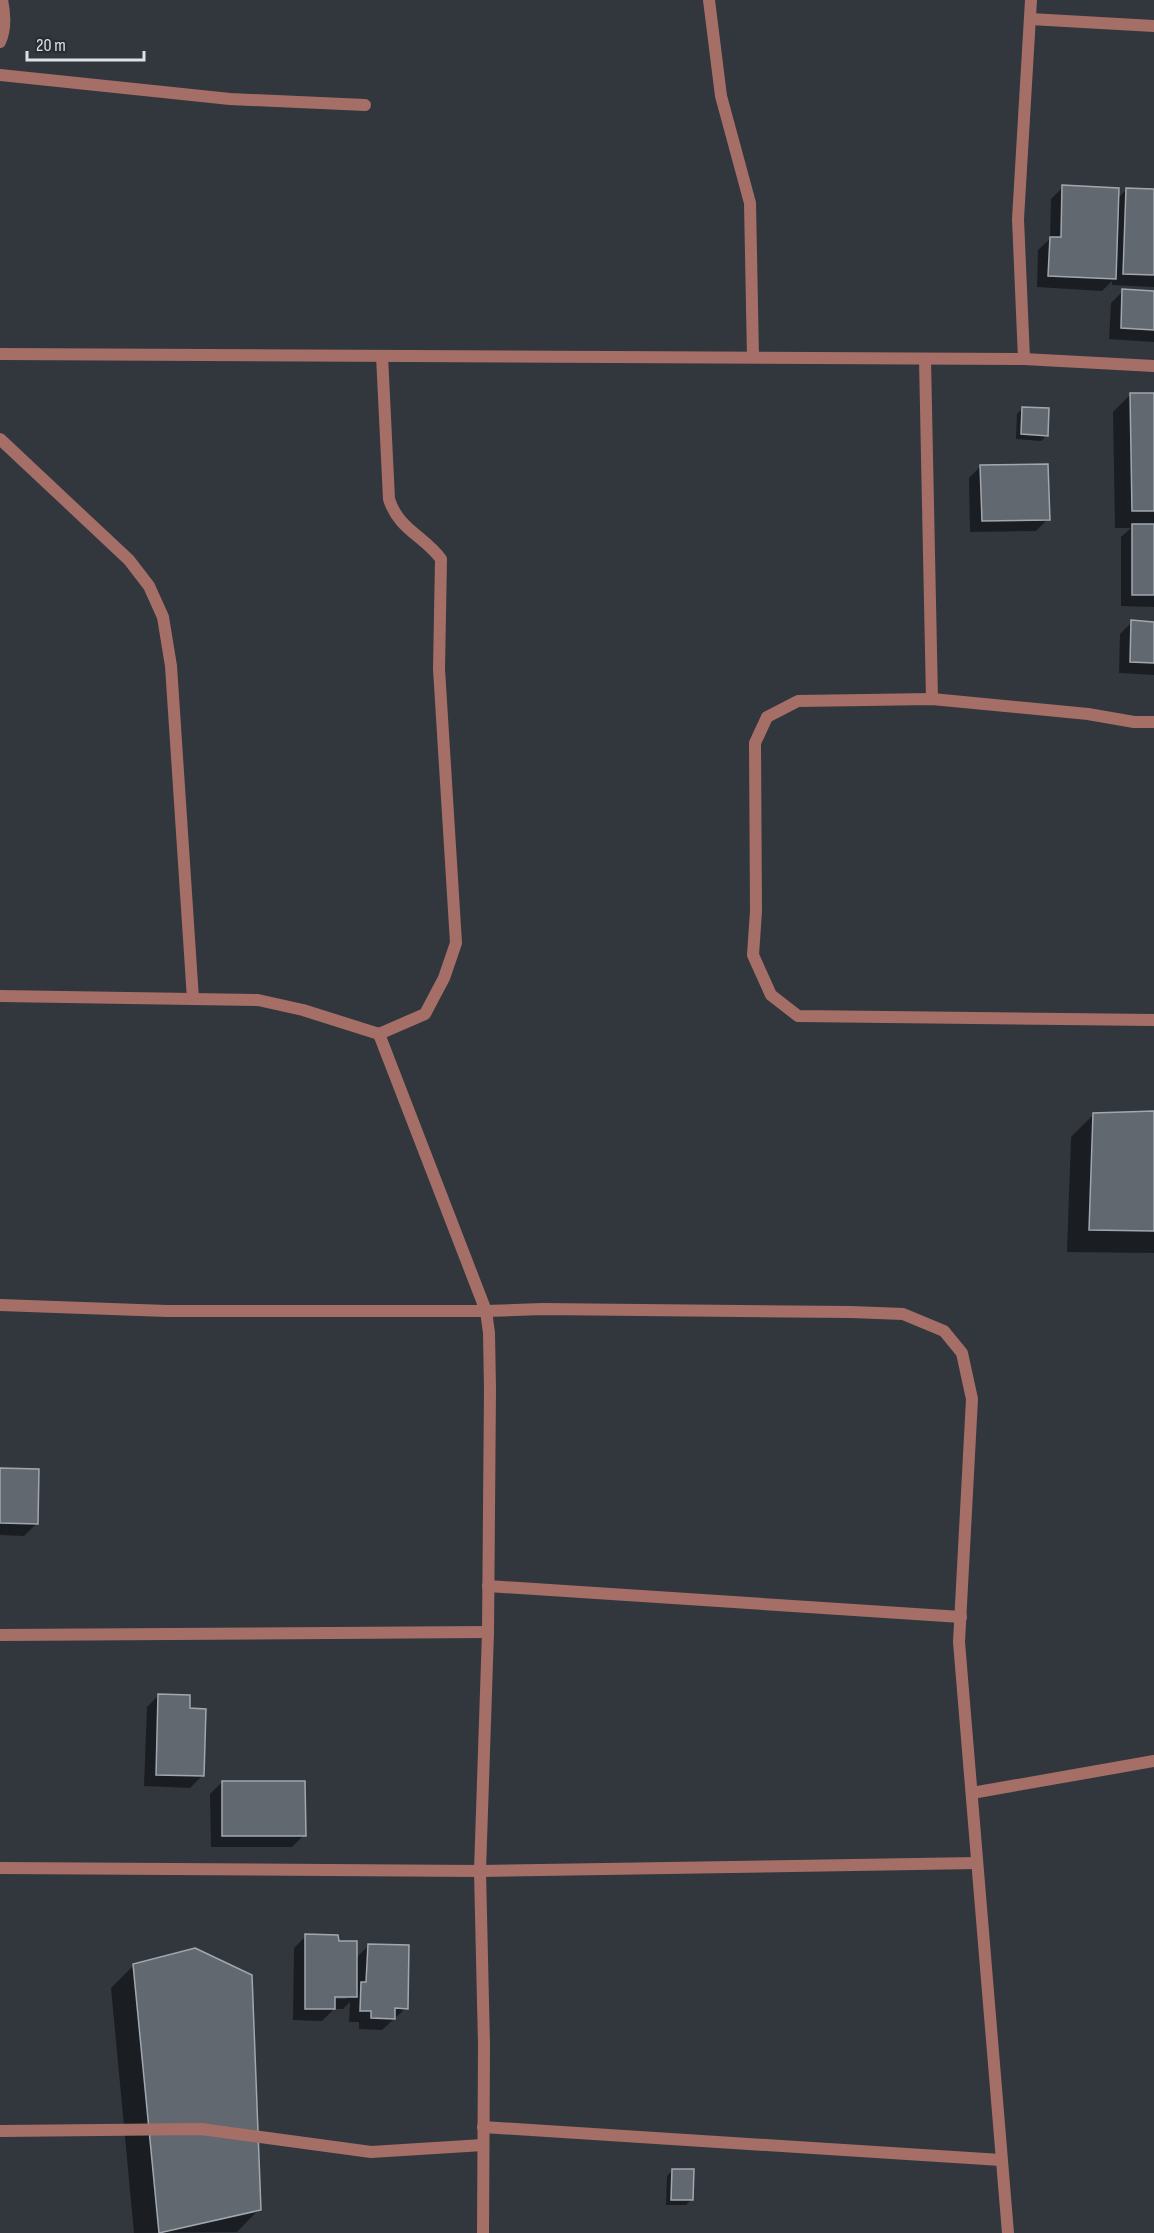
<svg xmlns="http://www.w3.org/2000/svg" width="1154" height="2233" font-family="'Sofia Sans Condensed',sans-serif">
  <rect width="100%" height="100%" fill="#32373e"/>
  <g fill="#0007" fill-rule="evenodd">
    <path d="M1063 187 1117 199 1127 189 1154 191V287L1112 285V281L1102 291 1037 287 1038 250 1050 239 1051 199Z"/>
    <path d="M1123 291 1154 292V342L1109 339 1111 303Z"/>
    <path d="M1131 394H1154V607L1121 606V537L1131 528H1115L1113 412Z"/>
    <path d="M1023 408 1047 435 1041 441 1016 439 1017 414Z"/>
    <path d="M981 466 1048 519 1036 531 970 532 969 478Z"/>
    <path d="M1132 622 1154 623V675L1119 673 1120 634Z"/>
    <path d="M1154 1113V1253L1067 1252 1071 1137 1094 1114Z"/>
    <path d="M0 1470 36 1524 24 1536 0 1535Z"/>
    <path d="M159 1695 188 1709 202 1776 190 1788 144 1786 147 1707Z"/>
    <path d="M222 1782 304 1835 292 1847H211L210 1794Z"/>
    <path d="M306 1936 337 1943 356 1958 368 1946 406 2008 382 2030 359 2029V2022H349L350 2002 343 2009H334L322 2021 293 2020 294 1948ZM328 1996H346V1999H328Z"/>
    <path d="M134 1965 259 2209 237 2232 134 2233 111 1988Z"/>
    <path d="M673 2170 691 2200 686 2205H666L667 2176Z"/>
  </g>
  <g fill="#626870" stroke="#a1a7b0" stroke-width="1.5">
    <path d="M1062 185 1119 188 1116 279 1048 276 1050 237H1061Z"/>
    <path d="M1126 188 1154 189V275L1123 274Z"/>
    <path d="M1122 289 1154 291V330L1121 328Z"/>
    <path d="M1130 393H1154V511H1132Z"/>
    <path d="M1022 407 1049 408 1048 436 1021 434Z"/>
    <path d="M1048 464 1050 520 982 521 980 465Z"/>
    <rect x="1132" y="524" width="22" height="71"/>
    <path d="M1131 620 1154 622V663L1130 662Z"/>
    <path d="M1154 1111V1231L1089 1230 1093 1113Z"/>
    <path d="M0 1468 39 1469 38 1524 0 1523Z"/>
    <path d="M158 1694 190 1695V1708L206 1709 204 1776 156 1775Z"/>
    <path d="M222 1781H305L306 1836H222Z"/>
    <path d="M305 1934 338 1935 339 1941H357V1997H335V2009H305Z"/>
    <path d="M368 1944 409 1945 408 2009 395 2008V2019L371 2018V2011H360L361 1982H366Z"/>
    <path d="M195 1948 252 1975 261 2210 159 2233 133 1964Z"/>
    <path d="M672 2169H694L693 2200H671Z"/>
  </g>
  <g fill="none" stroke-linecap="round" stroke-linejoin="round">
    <g stroke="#a56f67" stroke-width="12">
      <path d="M709 0 721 96 750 203 753 357"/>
      <path d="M1030 19 1154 26"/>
      <path d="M0 42C6 29 5 14 2 0"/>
      <path d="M0 75 230 99 365 105"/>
      <path d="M0 354 1024 359 1154 366"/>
      <path d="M925 359 932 699"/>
      <path d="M1024 359 1018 219 1031 0"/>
      <path d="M0 439 129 560 149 586 163 617 171 666 193 999"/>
      <path d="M1154 722H1134L1088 714 932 699 798 701 767 717 755 743 756 911 753 955 771 995 798 1016 1154 1020"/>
      <path d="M0 996 258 1000 303 1010 379 1034 425 1014 444 978 456 943 439 669 441 559C424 536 398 529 389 499L382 356"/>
      <path d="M379 1034 486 1311 489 1333 490 1389 488 1632 480 1871 484 2045 483 2233"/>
      <path d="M0 1305 167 1311H486L542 1309 851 1312 903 1314 944 1331 962 1353 972 1399 959 1642 1008 2233"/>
      <path d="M488 1586 961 1617"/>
      <path d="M0 1635 488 1632"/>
      <path d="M972 1793 1154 1761"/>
      <path d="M0 1868 480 1871 977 1863"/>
      <path d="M483 2127 1001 2160"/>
      <path d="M0 2131 201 2129 371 2152 483 2145"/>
    </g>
  </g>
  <path d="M27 51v9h117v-9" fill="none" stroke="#dde0e4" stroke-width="3"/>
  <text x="36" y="51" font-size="18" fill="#dde0e4" stroke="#282d34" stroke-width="4.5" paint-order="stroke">20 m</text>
</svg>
